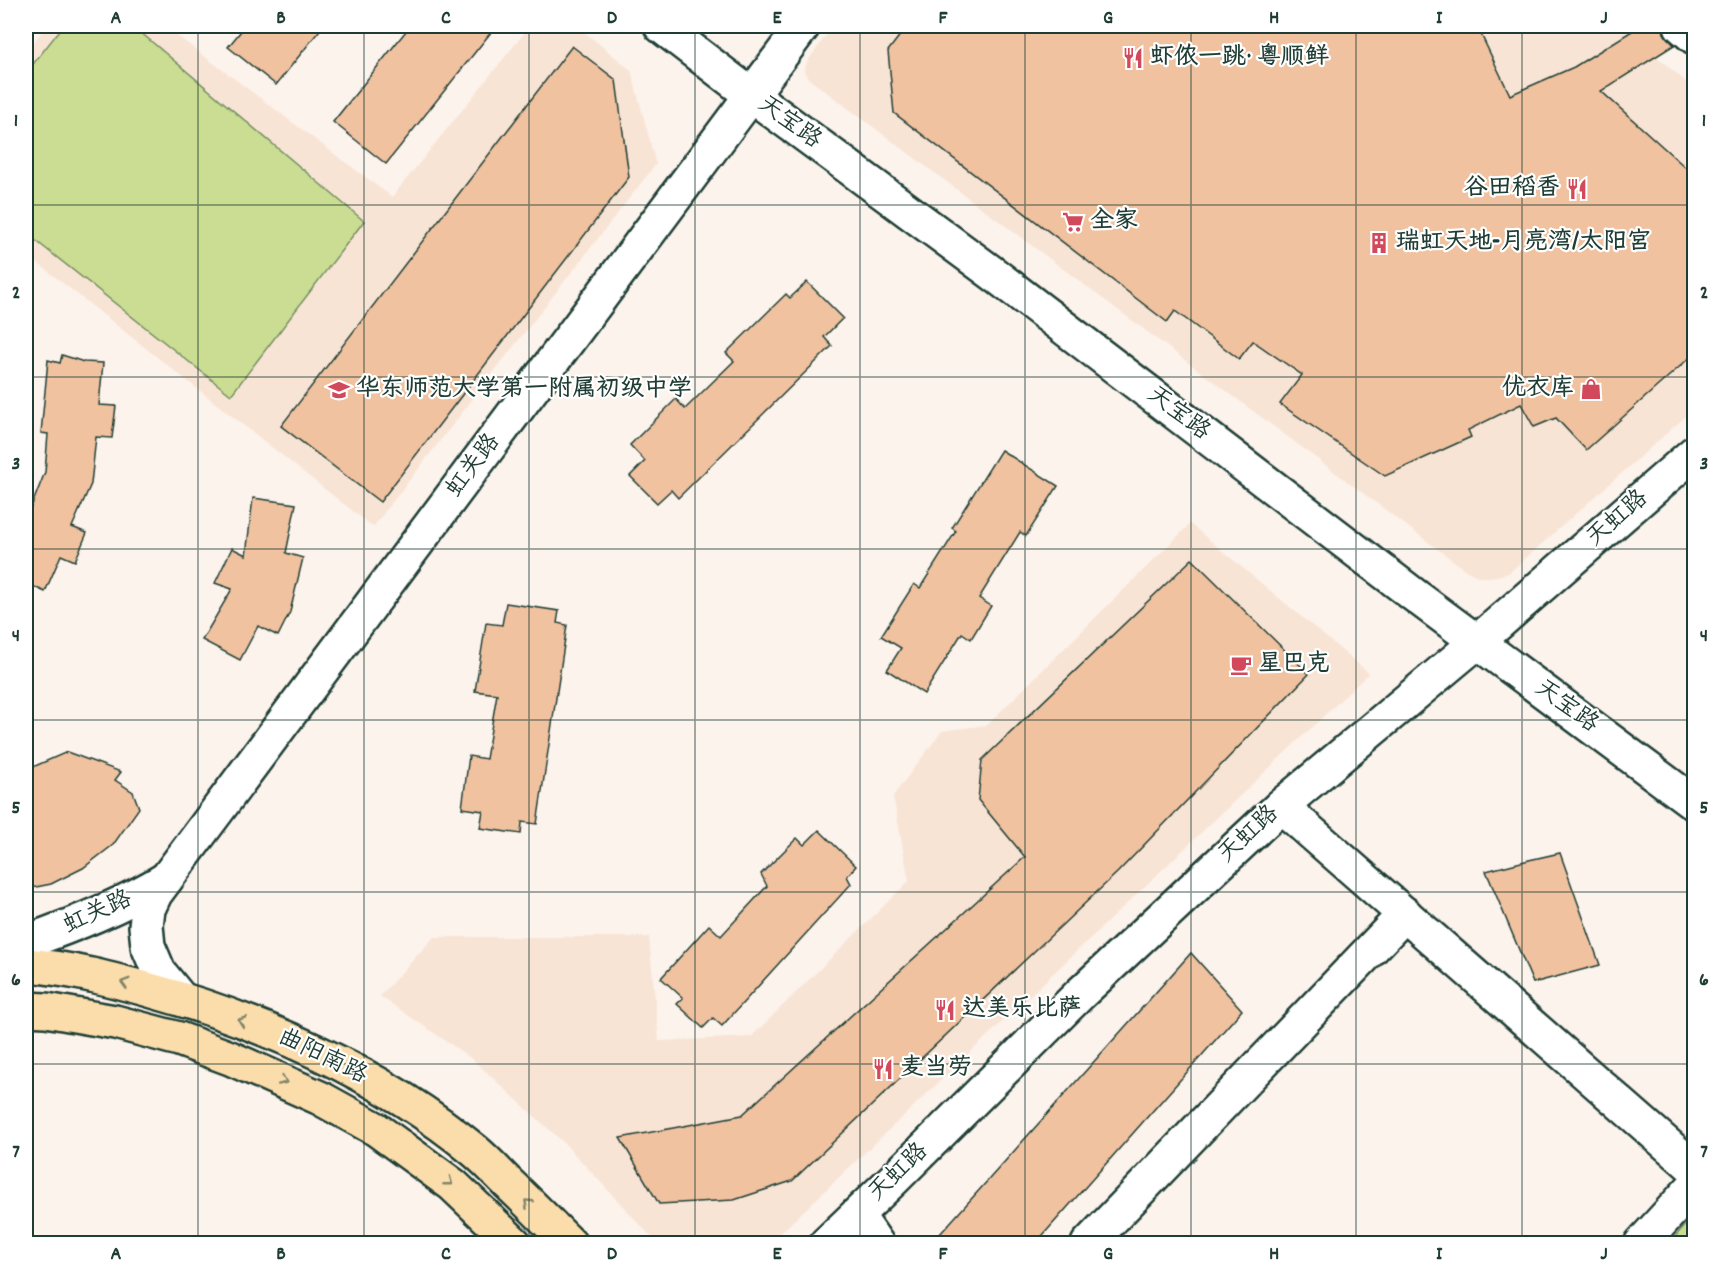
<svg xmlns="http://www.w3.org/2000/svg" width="1720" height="1269" font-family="Dekko,'LXGW WenKai TC',sans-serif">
  <rect width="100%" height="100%" fill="#fcf3ec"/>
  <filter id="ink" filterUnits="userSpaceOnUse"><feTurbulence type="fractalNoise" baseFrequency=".0167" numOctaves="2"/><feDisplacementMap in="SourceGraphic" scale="12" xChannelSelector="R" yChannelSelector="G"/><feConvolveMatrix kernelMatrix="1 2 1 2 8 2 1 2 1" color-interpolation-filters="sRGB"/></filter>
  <g filter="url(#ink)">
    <g fill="#f8e4d5">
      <path d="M46 26H164L392 197 530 26H577L631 70 656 164 373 527 26 254V52Z"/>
      <path d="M833 26H1622L1694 89V409L1509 573 1493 577H1480L1467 571 809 79 804 71 807 62Z"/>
      <path d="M1190 524 1369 673 770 1243H657L565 1144 472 1059 380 996 434 937H649L659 1041 751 1037 909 881 893 796 942 731 987 725Z"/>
    </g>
    <g fill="#cadd92" stroke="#748d63" stroke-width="1.5">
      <path d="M63 26H133L364 221 231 395 26 233V73Z"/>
      <path d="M1694 1214V1243H1670Z"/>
    </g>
    <g fill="#f0c2a0" stroke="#1f3d34" stroke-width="1.5">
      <path d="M245 26H323L276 85 228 47Z"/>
      <path d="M410 26H496L386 164 333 122Z"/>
      <path d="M907 26H1477L1510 95 1574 67 1640 26H1663L1664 33 1674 45 1601 91 1695 176V353L1586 450 1556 418 1534 427 1521 404 1468 430 1471 437 1385 476 1280 404 1302 375 1253 341 1239 359 1175 311 1167 322 894 113 888 51Z"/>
      <path d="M572 46 616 80 629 177 380 502 281 426Z"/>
      <path d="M807 282 843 318 824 337 832 346 678 498 671 490 657 503 630 476 645 461 630 445 676 399 685 409 734 361 726 353 786 294 790 298Z"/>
      <path d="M62 355 84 362 103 363 99 405 116 406 112 438 96 437 91 484 72 527 87 533 75 561 61 555 45 592 26 583V520L45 472 48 434 41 433 48 360 60 363Z"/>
      <path d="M1001 450 1058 486 1026 536 1020 532 979 598 991 606 971 639 962 633 924 694 887 670 901 648 881 636 914 584 920 588 956 531 952 528Z"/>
      <path d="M253 498 296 504 286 553 303 558 290 612 278 636 258 626 240 660 202 640 232 589 215 583 232 548 246 555Z"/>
      <path d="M1192 559 1309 674 1118 872 792 1181 734 1200 659 1204 620 1138 742 1115 1025 857 978 800 982 760Z"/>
      <path d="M506 603 559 611 557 623 567 625 537 824 522 822 521 834 480 828 483 811 462 808 469 756 486 759 497 694 475 691 486 623 502 625Z"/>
      <path d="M67 752 121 772 115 780 133 792 139 808 113 845 83 868 51 884 26 889V770Z"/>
      <path d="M819 830 856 866 847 876 851 884 722 1026 713 1018 703 1028 677 1004 683 998 661 978 709 925 721 936 767 886 761 874 797 838 804 845Z"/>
      <path d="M1560 853 1600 965 1533 983 1486 871 1529 860Z"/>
      <path d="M1191 953 1242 1010 1035 1244H931Z"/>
    </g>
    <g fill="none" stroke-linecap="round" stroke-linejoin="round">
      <defs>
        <g id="minor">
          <path d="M661 26 751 95 995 275 1414 595 1694 803"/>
          <path d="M1681 26 1694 37"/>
          <path d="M1281 806 1694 1168"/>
          <path d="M26 942C74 925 122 906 166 879"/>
          <path d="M181 999 159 972 148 946 146 926 148 909 155 894 803 26"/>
          <path d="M857 1215 877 1244"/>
          <path d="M826 1244 894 1179 1080 994 1281 806 1477 642 1694 453"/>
          <path d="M1088 1244 1405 914"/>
          <path d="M1641 1244 1694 1186"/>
        </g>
        <g id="major">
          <path d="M26 965C67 968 106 978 146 989 262 1021 382 1074 475 1151 487 1161 497 1172 508 1183 529 1203 549 1223 570 1244"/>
          <path d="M26 1009 46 1010 115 1022 179 1039 230 1058 320 1098 376 1129 453 1185 515 1244"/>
        </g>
      </defs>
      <use href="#minor" stroke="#1f3d34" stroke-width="38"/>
      <use href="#major" stroke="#1f3d34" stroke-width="38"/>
      <use href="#minor" stroke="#fff" stroke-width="33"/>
      <use href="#major" stroke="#fbddab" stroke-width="33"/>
    </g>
    <defs><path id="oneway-chevron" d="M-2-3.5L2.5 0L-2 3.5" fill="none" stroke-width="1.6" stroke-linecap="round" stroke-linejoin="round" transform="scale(1.5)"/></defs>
    <g stroke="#82856a">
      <use href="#oneway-chevron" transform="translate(125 983) rotate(-164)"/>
      <use href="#oneway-chevron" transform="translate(242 1021) rotate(-160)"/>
      <use href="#oneway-chevron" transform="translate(283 1081) rotate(24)"/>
      <use href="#oneway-chevron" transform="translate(449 1182) rotate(38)"/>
      <use href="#oneway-chevron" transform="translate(528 1203) rotate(-136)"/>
    </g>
  </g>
  <path fill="none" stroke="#1f3d34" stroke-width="1.5" stroke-opacity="0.55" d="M198 26V1244M364 26V1244M529 26V1244M695 26V1244M860 26V1244M1025 26V1244M1191 26V1244M1356 26V1244M1522 26V1244M26 205H1694M26 377H1694M26 549H1694M26 720H1694M26 892H1694M26 1064H1694"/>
  <defs>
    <symbol id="restaurant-bare" viewBox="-9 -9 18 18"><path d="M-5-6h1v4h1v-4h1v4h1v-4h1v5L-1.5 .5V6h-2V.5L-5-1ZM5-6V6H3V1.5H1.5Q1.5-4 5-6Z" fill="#d1495b" stroke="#fff" stroke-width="2.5" paint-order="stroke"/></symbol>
    <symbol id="supermarket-bare" viewBox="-9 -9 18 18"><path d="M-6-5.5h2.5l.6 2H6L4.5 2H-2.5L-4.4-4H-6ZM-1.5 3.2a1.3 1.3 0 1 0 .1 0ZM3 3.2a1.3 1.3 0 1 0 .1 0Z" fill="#d1495b" stroke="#fff" stroke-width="2.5" paint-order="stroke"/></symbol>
    <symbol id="building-bare" viewBox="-9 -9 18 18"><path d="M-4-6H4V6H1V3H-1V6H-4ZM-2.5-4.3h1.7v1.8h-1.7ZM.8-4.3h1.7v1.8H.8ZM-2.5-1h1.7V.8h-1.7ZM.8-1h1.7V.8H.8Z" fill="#d1495b" stroke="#fff" stroke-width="2.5" paint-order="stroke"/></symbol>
    <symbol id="shop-bare" viewBox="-9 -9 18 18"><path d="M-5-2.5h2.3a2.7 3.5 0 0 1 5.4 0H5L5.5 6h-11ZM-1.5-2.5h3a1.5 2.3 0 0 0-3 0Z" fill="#d1495b" stroke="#fff" stroke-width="2.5" paint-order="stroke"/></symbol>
    <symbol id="school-bare" viewBox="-9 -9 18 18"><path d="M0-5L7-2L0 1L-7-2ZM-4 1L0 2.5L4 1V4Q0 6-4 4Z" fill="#d1495b" stroke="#fff" stroke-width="2.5" paint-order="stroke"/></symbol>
    <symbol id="cafe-bare" viewBox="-9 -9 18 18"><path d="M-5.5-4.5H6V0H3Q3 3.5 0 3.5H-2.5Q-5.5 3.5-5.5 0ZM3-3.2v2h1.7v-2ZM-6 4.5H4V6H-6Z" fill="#d1495b" stroke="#fff" stroke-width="2.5" paint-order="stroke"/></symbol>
  </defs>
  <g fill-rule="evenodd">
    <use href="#restaurant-bare" x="1118" y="43" width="30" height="30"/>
    <use href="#restaurant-bare" x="1562" y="174" width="30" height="30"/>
    <use href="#supermarket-bare" x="1058" y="207" width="30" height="30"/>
    <use href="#building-bare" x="1364" y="228" width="30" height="30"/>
    <use href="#shop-bare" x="1576" y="374" width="30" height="30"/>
    <use href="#school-bare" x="324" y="375" width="30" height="30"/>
    <use href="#cafe-bare" x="1226" y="650" width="30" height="30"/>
    <use href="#restaurant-bare" x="930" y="995" width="30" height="30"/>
    <use href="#restaurant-bare" x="868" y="1054" width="30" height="30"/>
  </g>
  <g text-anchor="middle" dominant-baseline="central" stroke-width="4.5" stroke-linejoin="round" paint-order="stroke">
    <g font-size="24" font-weight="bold" fill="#1f3d34" stroke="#fff" text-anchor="start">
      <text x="1150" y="58">虾侬一跳· 粤顺鲜</text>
      <text x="1560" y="189" text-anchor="end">谷田稻香</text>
      <text x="1090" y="222">全家</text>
      <text x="1396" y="243">瑞虹天地-月亮湾/太阳宫</text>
      <text x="1574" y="389" text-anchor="end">优衣库</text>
      <text x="356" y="390">华东师范大学第一附属初级中学</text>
      <text x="1258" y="665">星巴克</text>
      <text x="962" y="1010">达美乐比萨</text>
      <text x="900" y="1069">麦当劳</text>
    </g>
    <g font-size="24" fill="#1f3d34" stroke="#fff">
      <text transform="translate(789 123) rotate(36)">天宝路</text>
      <text transform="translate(1178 414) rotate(37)">天宝路</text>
      <text transform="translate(474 466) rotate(-53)">虹关路</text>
      <text transform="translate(1618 519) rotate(-41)">天虹路</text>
      <text transform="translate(1566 707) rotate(36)">天宝路</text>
      <text transform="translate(1249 835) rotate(-43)">天虹路</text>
      <text transform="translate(98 913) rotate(-24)">虹关路</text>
      <text transform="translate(322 1057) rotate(26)">曲阳南路</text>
      <text transform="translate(899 1173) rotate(-44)">天虹路</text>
    </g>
  </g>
  <rect width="1720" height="1269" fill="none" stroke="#fff" stroke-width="66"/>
  <rect x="33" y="33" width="1654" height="1203" fill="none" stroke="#1f3d34" stroke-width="2"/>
  <g font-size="20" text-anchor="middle" font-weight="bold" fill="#1f3d34">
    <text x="116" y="23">A</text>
    <text x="281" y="23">B</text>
    <text x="446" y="23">C</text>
    <text x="612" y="23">D</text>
    <text x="777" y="23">E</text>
    <text x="943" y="23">F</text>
    <text x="1108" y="23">G</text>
    <text x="1274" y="23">H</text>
    <text x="1439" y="23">I</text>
    <text x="1604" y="23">J</text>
    <text x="16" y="126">1</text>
    <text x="1704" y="126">1</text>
    <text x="16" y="298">2</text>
    <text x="1704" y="298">2</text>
    <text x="16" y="469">3</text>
    <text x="1704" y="469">3</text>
    <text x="16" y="641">4</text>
    <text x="1704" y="641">4</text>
    <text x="16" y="813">5</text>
    <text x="1704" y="813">5</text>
    <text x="16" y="985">6</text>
    <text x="1704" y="985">6</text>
    <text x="16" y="1157">7</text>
    <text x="1704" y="1157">7</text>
    <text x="116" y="1259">A</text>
    <text x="281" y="1259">B</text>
    <text x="446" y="1259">C</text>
    <text x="612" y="1259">D</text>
    <text x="777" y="1259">E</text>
    <text x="943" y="1259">F</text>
    <text x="1108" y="1259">G</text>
    <text x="1274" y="1259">H</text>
    <text x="1439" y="1259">I</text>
    <text x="1604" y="1259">J</text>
  </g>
</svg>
